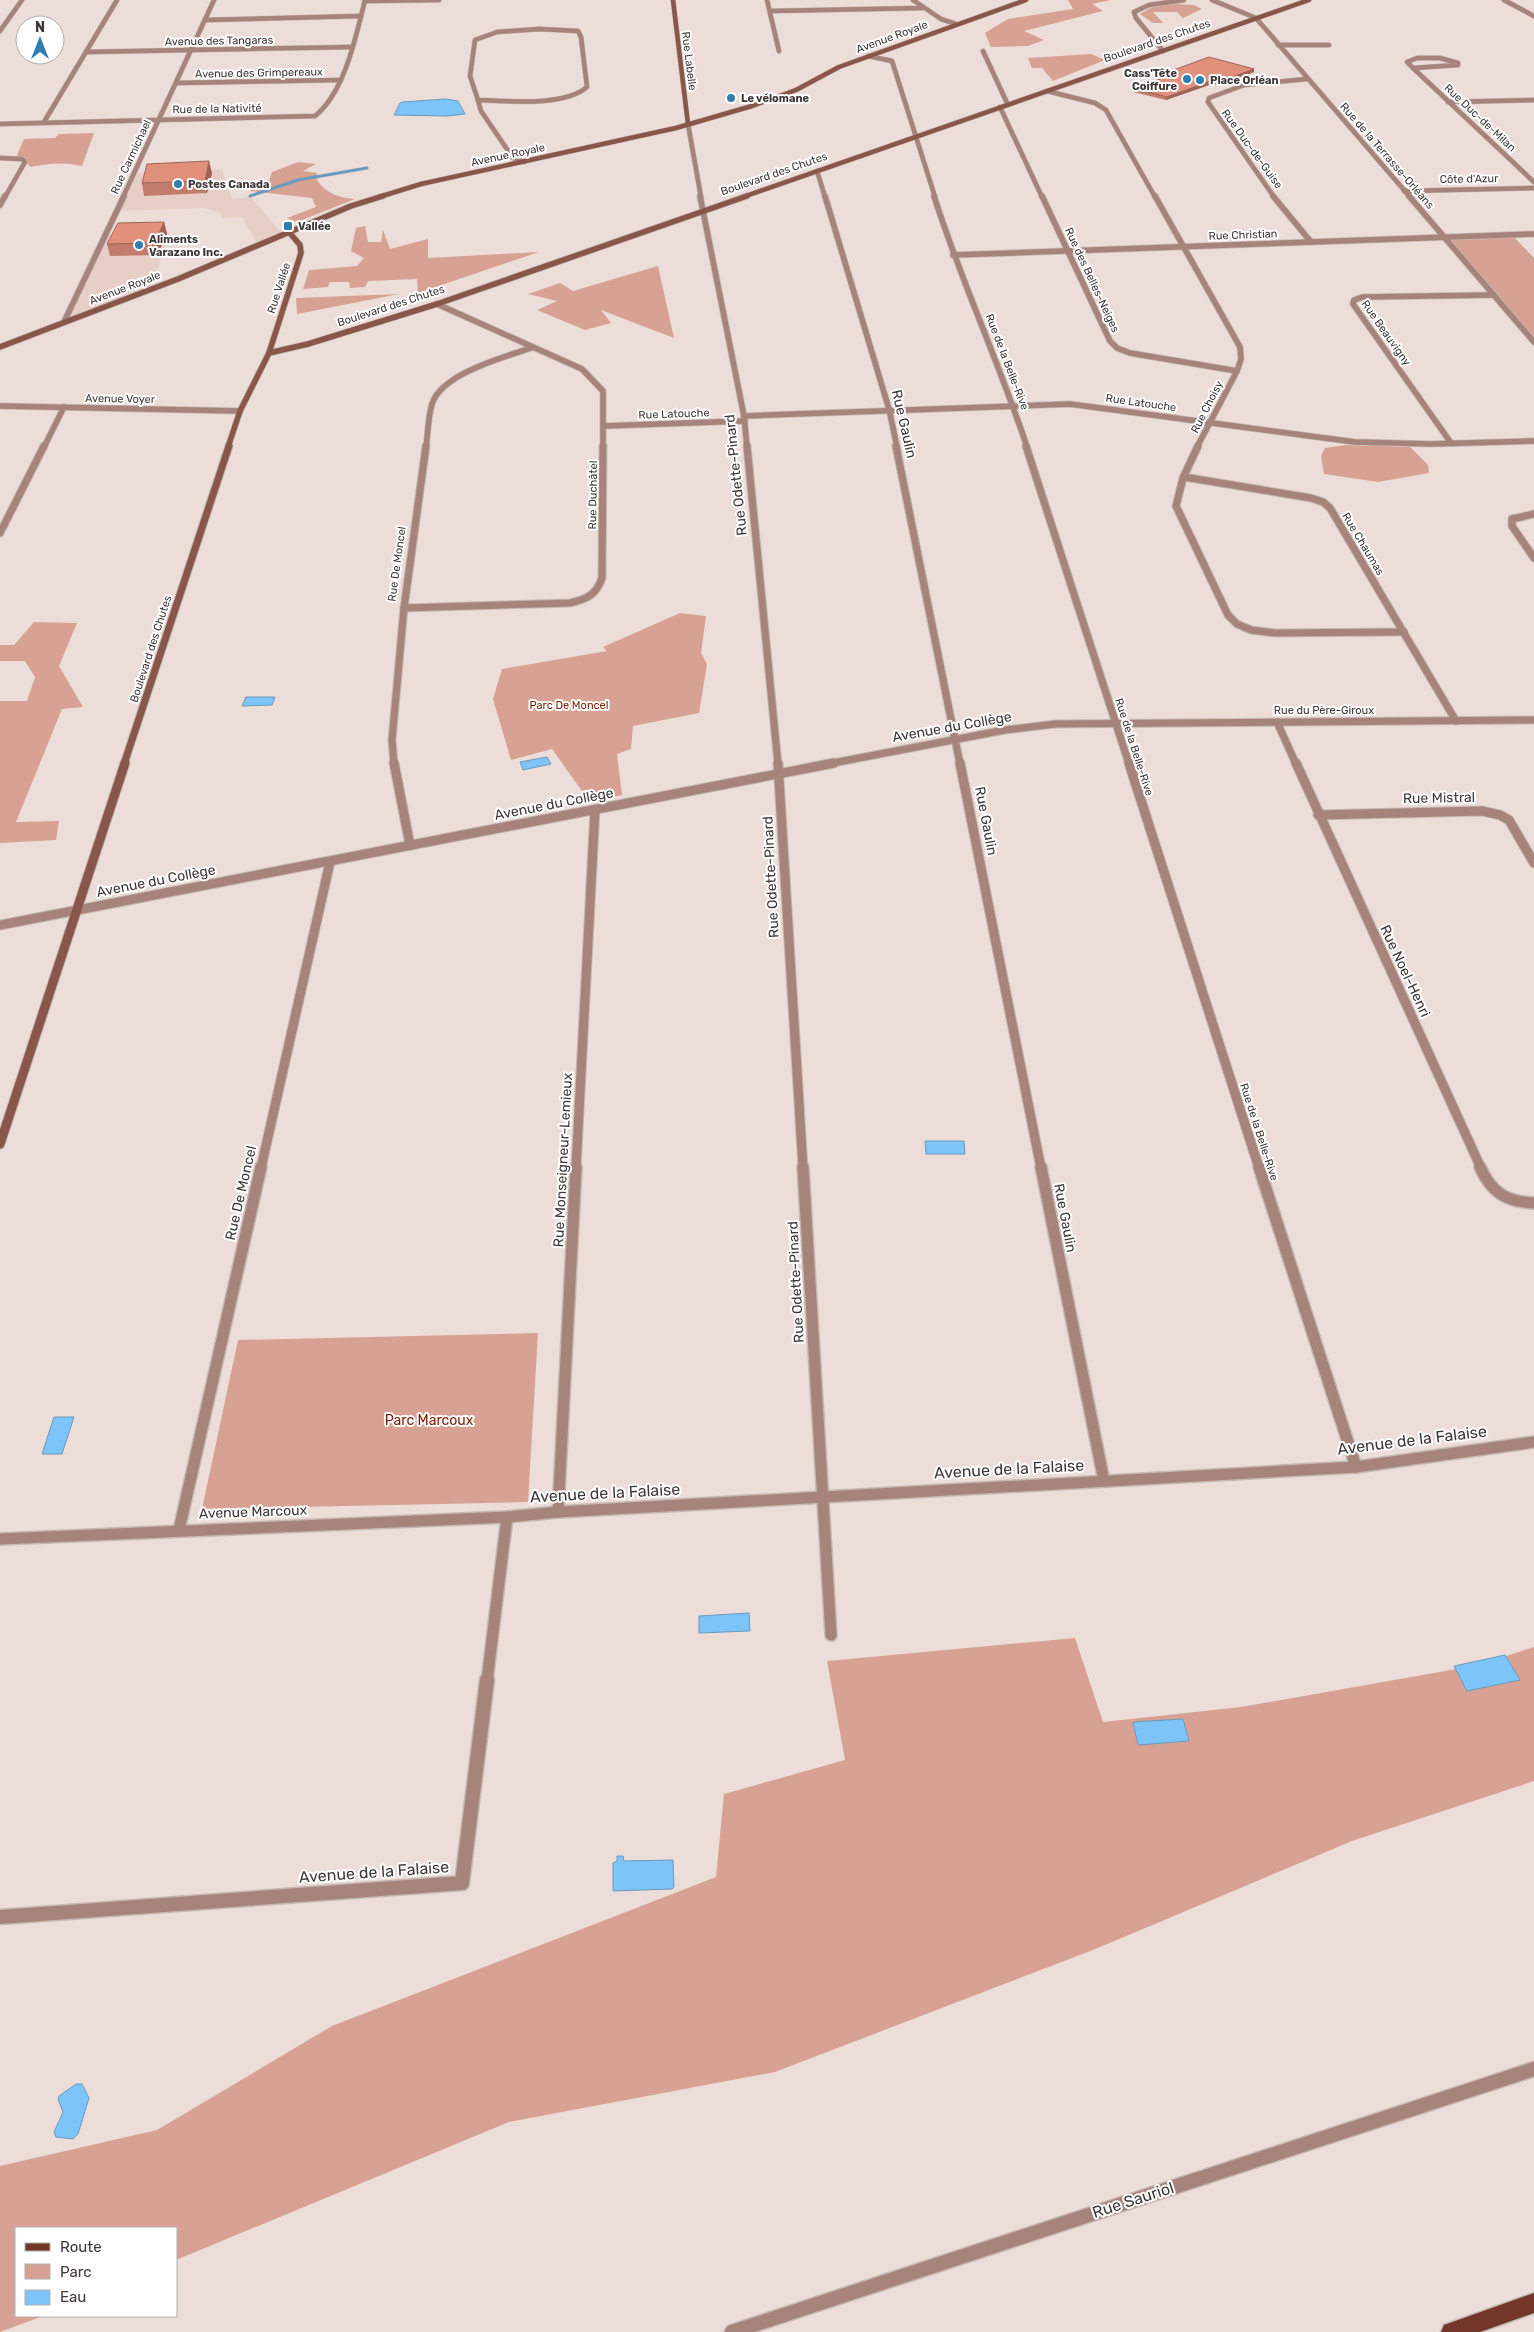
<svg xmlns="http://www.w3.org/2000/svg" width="1534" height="2332" font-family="Rubik,sans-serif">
  <rect width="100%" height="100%" fill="#edddd8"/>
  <g fill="#e7cfc8">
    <path d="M222 169 232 199 251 197 283 235 258 245 242 217 223 218 219 212 204 208 116 211 135 173Z"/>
    <path d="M170 233 150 290 64 322 105 235Z"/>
  </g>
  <g fill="#d7a294">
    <path d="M1068 0H1111L1092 4 1103 11 1024 31 1044 40 1028 46 991 47 985 33 1008 19 1073 9Z"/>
    <path d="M1175 4 1194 5 1202 9 1183 18 1177 12H1153L1163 23H1153L1140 14 1152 7Z"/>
    <path d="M1091 54 1105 60 1053 81 1042 68H1032L1028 58Z"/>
    <path d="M94 133 82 166C64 162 49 163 31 167L17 155 24 139 55 138 59 134Z"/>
    <path d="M298 162 316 164 303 171 317 173 316 178C324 193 340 198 355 199L297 222 287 218 316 207 312 198 249 191 268 184 272 172Z"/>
    <path d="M365 226 368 242H381L383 230 390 249 428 239V258L539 252 418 293 417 279 368 281 365 287 350 288 349 282H330L328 287 303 289 309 270 357 266 364 258 351 251 356 228Z"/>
    <path d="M1512 235 1534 258V342L1443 238Z"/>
    <path d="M658 266 674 338 601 310 611 323 585 330 537 310 557 301 528 294 560 283 573 291Z"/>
    <path d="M399 294 297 314 296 298Z"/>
    <path d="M1346 445 1410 447 1428 465 1429 473 1378 482 1324 474 1321 456 1325 448Z"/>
    <path d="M680 613 706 616 701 653 707 664 699 713 633 726 631 749 617 754 622 795 589 801 552 749 511 760 493 699 502 669 607 651 603 647Z"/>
    <path d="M34 622 77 623 59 666 83 707 62 709 16 822 59 821 56 840 0 843V701H27L35 677 25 661H0V645H14Z"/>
    <path d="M538 1333 528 1502 202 1509 238 1340Z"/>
    <path d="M1075 1638 1103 1722 1241 1707 1479 1665 1534 1647V1781L1352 1841 1093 1950 775 2072 509 2122 176 2260V2228H16V2316H43L0 2332V2166L157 2130 332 2026 716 1877 724 1794 845 1760 827 1661Z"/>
  </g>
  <g fill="#7dc4f8" stroke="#6a9abe">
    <path d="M445 99 458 101 465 114 448 116 394 115 400 103 403 102Z"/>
    <path d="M246 697H275L272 705 242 706Z"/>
    <path d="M547 757 551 764 523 770 520 762Z"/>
    <path d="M925 1141H964L965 1154H926Z"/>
    <path d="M54 1417H74L62 1454H42Z"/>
    <path d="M749 1613 750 1631 699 1633V1616Z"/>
    <path d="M1505 1655 1520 1680 1467 1691 1454 1666Z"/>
    <path d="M1183 1719 1189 1741 1138 1745 1133 1722Z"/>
    <path d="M617 1856H623L624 1861 673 1860 674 1887 672 1889 613 1891V1863L617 1861Z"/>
    <path d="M76 2084H82L89 2098 78 2134 73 2139 56 2137 54 2132 63 2112 58 2099 59 2096Z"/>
  </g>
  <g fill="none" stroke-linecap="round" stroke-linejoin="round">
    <path stroke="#6a9abe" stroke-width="3" d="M250 196 298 180 367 168"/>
    <defs>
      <g id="street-far5">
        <path d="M767 0 779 51"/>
        <path d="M913 0 941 19 956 24"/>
        <path d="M1212 0 1256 18 1410 197"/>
        <path d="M1504 0 1534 16"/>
        <path d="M365 1 439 0"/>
        <path d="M770 11 923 8"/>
        <path d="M205 20 361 16"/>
        <path d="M539 29 578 31 581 37 587 87C564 107 507 101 478 100L470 76 475 40 497 32Z"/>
        <path d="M0 31 22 0"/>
        <path d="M1278 45H1329"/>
        <path d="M983 51 1008 105"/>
        <path d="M1163 51 1136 18 1134 12 1149 5 1184 0"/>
        <path d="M86 52 352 47"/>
        <path d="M868 56 892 61 935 197"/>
        <path d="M1417 58H1440L1458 63V65L1413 68 1407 62Z"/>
        <path d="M1413 68 1534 182"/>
        <path d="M177 83 341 80"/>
        <path d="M1047 91 1095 103 1106 110 1155 197"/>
        <path d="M478 100 481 111 513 158 524 162"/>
        <path d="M1448 102 1534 100"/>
        <path d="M1000 107 1042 197"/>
        <path d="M44 122 117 0"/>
        <path d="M0 124 315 116C345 92 356 36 365 0"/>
        <path d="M688 124 701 197"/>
        <path d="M0 158 22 159 25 162 5 197"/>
        <path d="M817 171 825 197"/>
        <path d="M1404 191 1534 188"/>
        <path d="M123 197 214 0"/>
        <path d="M1274 197 1208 102 1209 98 1244 85 1307 79"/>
      </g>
      <g id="street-far4">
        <path d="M700 196 744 416 747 447"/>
        <path d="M825 196 889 409 897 447"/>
        <path d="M934 196C961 281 999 362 1027 447"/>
        <path d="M1042 196 1110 341 1117 348 1130 353 1237 371"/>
        <path d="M1155 196 1240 347 1241 359 1237 371 1197 447"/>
        <path d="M1273 196 1311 242"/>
        <path d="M1409 196 1534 342"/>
        <path d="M0 205 5 196"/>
        <path d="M953 255 1534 234"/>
        <path d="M437 304 582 369 603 391V447"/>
        <path d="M64 322 124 196"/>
        <path d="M0 406 240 411"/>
        <path d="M744 416 1070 404 1355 442 1431 444 1534 441"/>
        <path d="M604 426 745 421"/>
        <path d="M1451 443 1353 304 1354 300 1363 297 1494 295"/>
        <path d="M44 447 64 407"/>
        <path d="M426 447C428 433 428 417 432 404 441 374 504 357 531 348"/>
      </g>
      <g id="street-far3">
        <path d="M747 446 778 764"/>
        <path d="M896 446 960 764"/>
        <path d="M1026 446 1129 764"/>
        <path d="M1198 446 1183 478 1176 506 1228 615 1237 624 1251 630 1275 633 1404 632"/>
        <path d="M1184 477 1311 498 1323 502 1330 508 1456 721"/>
        <path d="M1534 514 1512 519V526L1534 558"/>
        <path d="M0 533 44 446"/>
        <path d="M404 608 570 603C587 599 596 595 602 578L603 446"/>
        <path d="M1277 722 1296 764"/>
        <path d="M394 764 392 740 404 608 426 446"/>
        <path d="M828 764 1005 730 1055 724 1534 720"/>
      </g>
      <g id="street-far2">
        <path d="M394 763 410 845"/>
        <path d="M778 763 803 1168"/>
        <path d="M960 763 1041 1168"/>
        <path d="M1129 763 1259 1168"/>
        <path d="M1296 763 1481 1168"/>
        <path d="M1318 815 1482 811 1500 815 1509 820 1534 863"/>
        <path d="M0 925 834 763"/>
        <path d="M261 1168 330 862"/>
        <path d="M576 1168 595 810"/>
      </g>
      <g id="street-far1">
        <path d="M803 1167 831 1635"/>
        <path d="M1041 1167 1104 1481"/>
        <path d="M1259 1167 1356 1467"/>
        <path d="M1480 1167C1491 1192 1506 1202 1534 1203"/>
        <path d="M558 1512 576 1167"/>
        <path d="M179 1530 261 1167"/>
        <path d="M0 1539 507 1517 558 1512 1356 1467 1534 1442"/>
        <path d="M487 1681 507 1517"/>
      </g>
      <g id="street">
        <path d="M0 1917 462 1883 487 1680"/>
        <path d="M732 2332 1534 2069"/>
      </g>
      <g id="secondary-far3">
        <path d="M673 0 688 124"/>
        <path d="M379 197 421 184 676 128 752 106 796 90 839 67 1026 0"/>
        <path d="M743 197 1309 0"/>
      </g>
      <g id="secondary-far2">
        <path d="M0 347 178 279 351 206 383 196"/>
        <path d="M269 353 308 344 437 304 747 196"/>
        <path d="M228 447 240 411 269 353 301 253 300 245 289 232"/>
      </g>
      <path id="secondary-far1" d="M124 764 229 446"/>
      <path id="secondary" d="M0 1144 125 763"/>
      <path id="primary" d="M1534 2293V2313L1480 2332H1441L1444 2325Z"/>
    </defs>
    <use href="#street-far5" stroke="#c6b9b4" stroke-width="5.5"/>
    <use href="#street-far4" stroke="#c6b9b4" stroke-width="7"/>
    <use href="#street-far3" stroke="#c6b9b4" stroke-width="9"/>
    <use href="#street-far2" stroke="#c6b9b4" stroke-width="11"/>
    <use href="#street-far1" stroke="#c6b9b4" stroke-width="14"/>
    <use href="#street" stroke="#c6b9b4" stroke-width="17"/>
    <use href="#secondary-far3" stroke="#c6b9b4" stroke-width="5.5"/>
    <use href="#secondary-far2" stroke="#c6b9b4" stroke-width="7"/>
    <use href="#secondary-far1" stroke="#c6b9b4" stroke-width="9"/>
    <use href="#secondary" stroke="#c6b9b4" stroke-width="11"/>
    <use href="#primary" stroke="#c6b9b4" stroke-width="3"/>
    <use href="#street-far5" stroke="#a7847b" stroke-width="4.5"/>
    <use href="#street-far4" stroke="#a7847b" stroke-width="5.5"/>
    <use href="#street-far3" stroke="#a7847b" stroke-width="7"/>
    <use href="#street-far2" stroke="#a7847b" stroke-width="9"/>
    <use href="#street-far1" stroke="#a7847b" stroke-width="11"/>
    <use href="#street" stroke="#a7847b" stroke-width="14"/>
    <use href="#secondary-far3" stroke="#89574a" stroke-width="4.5"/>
    <use href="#secondary-far2" stroke="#89574a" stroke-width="5.5"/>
    <use href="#secondary-far1" stroke="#89574a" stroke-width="7"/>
    <use href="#secondary" stroke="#89574a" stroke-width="9"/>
    <use href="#primary" fill="#723728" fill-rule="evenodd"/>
  </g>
  <g fill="#c27c6b">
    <path d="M1254 69V72L1218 85 1212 84 1166 100 1133 92 1134 88 1171 75 1170 74 1171 71Z"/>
    <path d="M212 173 207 193 144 196 142 183Z"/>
    <path d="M164 222 167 234 157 255 110 256 107 244Z"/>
  </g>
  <g fill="#9e6557">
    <path d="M1254 69V72L1218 85 1219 82Z"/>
    <path d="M1213 80 1212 84 1166 100 1167 97Z"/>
    <path d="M209 161 212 173 207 193 205 181Z"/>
    <path d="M164 222 167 234 157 255 155 243Z"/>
  </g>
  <g fill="#e1907c" stroke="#9e6557">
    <path d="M1209 57 1254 69 1219 82 1213 80 1167 97 1134 88 1178 73 1171 71Z"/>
    <path d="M209 161 205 181 142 183 147 164Z"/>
    <path d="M164 222 155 243 107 244 118 223Z"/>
  </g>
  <g fill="#307db0" stroke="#fff" stroke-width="2">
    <circle cx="1187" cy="79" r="5"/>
    <circle cx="1200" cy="80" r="5"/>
    <circle cx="731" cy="98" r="5"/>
    <circle cx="178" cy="184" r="5"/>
    <rect x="283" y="221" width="10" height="10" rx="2.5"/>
    <circle cx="139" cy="245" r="5"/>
  </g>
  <g text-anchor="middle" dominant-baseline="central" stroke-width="4" stroke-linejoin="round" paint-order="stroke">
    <g font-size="11" fill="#3e3836" stroke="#fff">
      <text transform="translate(892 37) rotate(-20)">Avenue Royale</text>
      <text transform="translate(219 41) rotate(-1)">Avenue des Tangaras</text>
      <text transform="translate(1157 41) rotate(-19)">Boulevard des Chutes</text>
      <text transform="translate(689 61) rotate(83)">Rue Labelle</text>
      <text transform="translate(259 73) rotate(-1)">Avenue des Grimpereaux</text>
      <text transform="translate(217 109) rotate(-1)">Rue de la Nativité</text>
      <text transform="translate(1480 118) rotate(43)">Rue Duc-de-Milan</text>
      <text transform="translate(1252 149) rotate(54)">Rue Duc-de-Guise</text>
      <text transform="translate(508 155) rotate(-12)">Avenue Royale</text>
      <text transform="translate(1387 156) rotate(49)">Rue de la Terrasse-Orléans</text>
      <text transform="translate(131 157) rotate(-65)">Rue Carmichael</text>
      <text transform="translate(774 174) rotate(-19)">Boulevard des Chutes</text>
      <text transform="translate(1469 179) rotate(-1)">Côte d'Azur</text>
      <text transform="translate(1243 235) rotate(-2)">Rue Christian</text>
      <text transform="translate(1092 280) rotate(65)">Rue des Belles-Neiges</text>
      <text transform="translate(125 288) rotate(-21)">Avenue Royale</text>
      <text transform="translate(279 288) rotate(-72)">Rue Vallée</text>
      <text transform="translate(391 306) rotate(-18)">Boulevard des Chutes</text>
      <text transform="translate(1386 333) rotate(55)">Rue Beauvigny</text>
      <text transform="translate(1007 362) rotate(69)">Rue de la Belle-Rive</text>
      <text transform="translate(120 399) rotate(1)">Avenue Voyer</text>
      <text transform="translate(1141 403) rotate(8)">Rue Latouche</text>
      <text transform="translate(1207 407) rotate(-63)">Rue Choisy</text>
      <text transform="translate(674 414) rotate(-2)">Rue Latouche</text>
      <text transform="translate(593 495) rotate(-89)">Rue Duchâtel</text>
      <text transform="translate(1363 544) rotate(59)">Rue Chaumas</text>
      <text transform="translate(397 564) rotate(-82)">Rue De Moncel</text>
      <text transform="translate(151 649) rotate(-72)">Boulevard des Chutes</text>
      <text x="1324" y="710">Rue du Père-Giroux</text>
      <text transform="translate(1134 747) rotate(72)">Rue de la Belle-Rive</text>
      <text transform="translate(1259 1132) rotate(72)">Rue de la Belle-Rive</text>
    </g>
    <g font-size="11" font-weight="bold" fill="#3e3836" stroke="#fff" text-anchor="start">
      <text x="1177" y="73" text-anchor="end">Cass'Tête<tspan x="1177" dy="13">Coiffure</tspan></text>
      <text x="1210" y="80">Place Orléan</text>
      <text x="741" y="98">Le vélomane</text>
      <text x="188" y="184">Postes Canada</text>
      <text x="298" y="226">Vallée</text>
      <text x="149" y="239">Aliments<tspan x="149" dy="13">Varazano Inc.</tspan></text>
    </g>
    <g font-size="11" fill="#7b1d02" stroke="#fff">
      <text x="569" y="705">Parc De Moncel</text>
    </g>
    <g font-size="14" fill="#3e3836" stroke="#fff">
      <text transform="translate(904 424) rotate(77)">Rue Gaulin</text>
      <text transform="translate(736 475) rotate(-96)">Rue Odette-Pinard</text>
      <text transform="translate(952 727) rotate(-10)">Avenue du Collège</text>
      <text transform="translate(1439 798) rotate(-1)">Rue Mistral</text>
      <text transform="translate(554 804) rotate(-11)">Avenue du Collège</text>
      <text transform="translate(986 821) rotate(79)">Rue Gaulin</text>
      <text transform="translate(771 877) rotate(-93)">Rue Odette-Pinard</text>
      <text transform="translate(156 881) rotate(-11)">Avenue du Collège</text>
      <text transform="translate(1405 971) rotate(65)">Rue Noel-Henri</text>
      <text transform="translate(563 1160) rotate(-87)">Rue Monseigneur-Lemieux</text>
      <text transform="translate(241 1193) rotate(-77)">Rue De Moncel</text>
      <text transform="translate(1065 1218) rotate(79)">Rue Gaulin</text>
      <text transform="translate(796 1282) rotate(-93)">Rue Odette-Pinard</text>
      <text transform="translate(253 1512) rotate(-2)">Avenue Marcoux</text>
    </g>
    <g font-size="14" fill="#7b1d02" stroke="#fff">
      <text x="429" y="1420">Parc Marcoux</text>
    </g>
    <g font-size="16" fill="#3e3836" stroke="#fff">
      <text transform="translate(1412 1440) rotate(-7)">Avenue de la Falaise</text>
      <text transform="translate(1009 1469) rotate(-3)">Avenue de la Falaise</text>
      <text transform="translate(605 1493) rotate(-3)">Avenue de la Falaise</text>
      <text transform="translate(374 1872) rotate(-4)">Avenue de la Falaise</text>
      <text transform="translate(1133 2200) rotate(-18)">Rue Sauriol</text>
    </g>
  </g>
  <rect x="15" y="2227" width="162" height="90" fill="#ffffff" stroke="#b2afaf"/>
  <rect x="25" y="2243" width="25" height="8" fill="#723728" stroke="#b2afaf"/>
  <text x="60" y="2252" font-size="15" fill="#3e3836">Route</text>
  <rect x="25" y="2264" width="25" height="15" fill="#d7a294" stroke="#b2afaf"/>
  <text x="60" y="2277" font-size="15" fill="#3e3836">Parc</text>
  <rect x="25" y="2290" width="25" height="15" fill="#7dc4f8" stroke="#b2afaf"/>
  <text x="60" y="2302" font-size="15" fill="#3e3836">Eau</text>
  <g transform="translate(40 40)"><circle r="24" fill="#ffffff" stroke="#b2afaf"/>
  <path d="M0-4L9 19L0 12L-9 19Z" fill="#307db0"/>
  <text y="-8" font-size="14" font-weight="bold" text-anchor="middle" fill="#3e3836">N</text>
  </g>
</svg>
